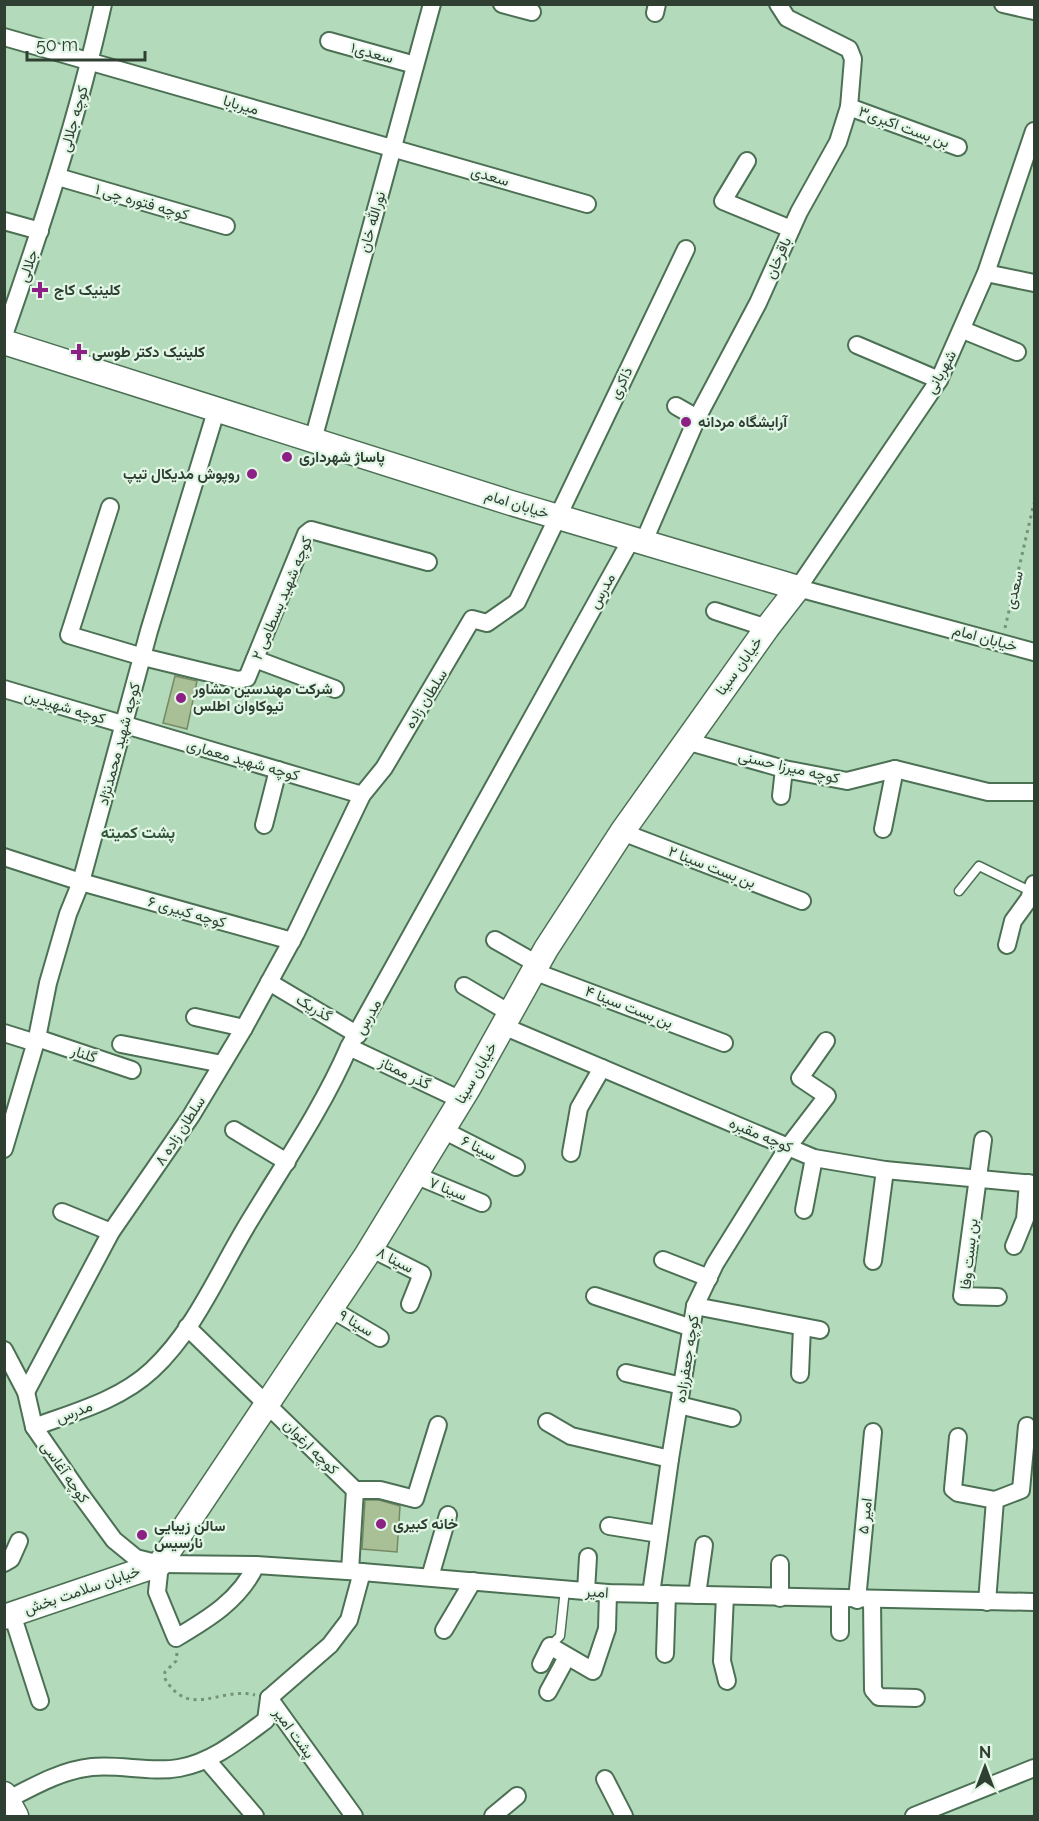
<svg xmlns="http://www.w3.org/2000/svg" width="1039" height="1821" font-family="Raleway,Vazirmatn,sans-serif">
  <rect width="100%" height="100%" fill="#b3dbbb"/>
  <g fill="#a9c097" stroke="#758a63" stroke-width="1.5">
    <path d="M175 676 197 681 187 729 163 723Z"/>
    <path d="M365 1500H379L400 1506 397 1552 362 1549Z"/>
  </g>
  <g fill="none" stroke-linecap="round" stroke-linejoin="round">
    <defs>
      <g id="lane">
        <path d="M959 891 979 866 1032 892"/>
        <path d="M550 1646 560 1636 565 1589"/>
      </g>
      <g id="street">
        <path d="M502 4 532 12"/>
        <path d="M1003 4 1034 11"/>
        <path d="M655 13 657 4"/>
        <path d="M4 37 587 204"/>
        <path d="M329 41 415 65"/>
        <path d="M849 107 958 147"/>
        <path d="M1034 131 986 273 939 380 798 588 1034 652"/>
        <path d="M747 161 723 201 791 229"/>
        <path d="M58 177 226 226"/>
        <path d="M4 221 40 231"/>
        <path d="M986 273 1034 283"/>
        <path d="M963 330 1017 352"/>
        <path d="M4 335C42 226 78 117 103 4"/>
        <path d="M857 345 939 380"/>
        <path d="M676 406 697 418"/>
        <path d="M313 440 432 4"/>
        <path d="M110 507 69 635 143 657 238 680 247 678 306 534 311 530 428 562"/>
        <path d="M644 541 697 418 758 303 799 212 838 142 849 107 853 59 849 49 787 18 778 4"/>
        <path d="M715 611 767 628"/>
        <path d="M255 659 335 689"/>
        <path d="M4 689 362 795"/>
        <path d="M686 741 784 769 847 781 895 769 988 792H1034"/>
        <path d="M781 796 784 769"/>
        <path d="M264 825 278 770"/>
        <path d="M883 829 895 769"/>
        <path d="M622 832 802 901"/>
        <path d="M4 857 81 882 292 941"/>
        <path d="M495 940 537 964"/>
        <path d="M1007 945 1013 921 1029 899 1034 884"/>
        <path d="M533 971 724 1043"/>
        <path d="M269 982 358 1035"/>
        <path d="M464 986 510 1013"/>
        <path d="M195 1017 244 1028"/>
        <path d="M503 1026 814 1158 885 1170 1034 1184"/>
        <path d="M4 1033 36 1043"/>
        <path d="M37 1038 132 1070"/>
        <path d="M121 1044 222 1064"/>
        <path d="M349 1047 461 1100"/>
        <path d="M234 1130 287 1162"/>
        <path d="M443 1130 516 1167"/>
        <path d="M983 1140 962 1296 998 1297"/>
        <path d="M4 1149 37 1038 48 983 68 914 81 882 149 631 217 408"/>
        <path d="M571 1153 579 1108 602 1068"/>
        <path d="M415 1175 482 1203"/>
        <path d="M804 1210 814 1158"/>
        <path d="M62 1212 111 1232"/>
        <path d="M1014 1246 1025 1219 1028 1183"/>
        <path d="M370 1248 422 1274 410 1304"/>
        <path d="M663 1260 709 1278"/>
        <path d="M873 1261 885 1170"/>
        <path d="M595 1296 692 1328"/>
        <path d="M695 1306 820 1330"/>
        <path d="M331 1309 380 1338"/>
        <path d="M187 1327 355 1490"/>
        <path d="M4 1350 26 1392 34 1427 81 1495 114 1540 136 1558 160 1564 256 1565 362 1572 608 1593 1034 1602"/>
        <path d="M626 1373 682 1386"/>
        <path d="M800 1374 802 1327"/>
        <path d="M26 1392 111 1232 191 1116 244 1028 296 933 362 795 384 768 472 619 487 623 517 602 686 249"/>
        <path d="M679 1405 732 1418"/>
        <path d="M547 1422 571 1436 670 1459"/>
        <path d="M34 1427C75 1412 120 1400 152 1370 197 1328 220 1268 252 1217 286 1161 323 1107 349 1047L632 538"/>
        <path d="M958 1437 953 1489 958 1493 995 1500"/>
        <path d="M355 1490H380L415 1499 438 1425"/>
        <path d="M609 1526 659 1534"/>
        <path d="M4 1563 11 1559 19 1541"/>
        <path d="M160 1564 157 1592 176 1638C208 1619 240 1600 256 1565"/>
        <path d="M350 1571 355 1490"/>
        <path d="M430 1577 448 1515"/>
        <path d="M586 1591 588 1557"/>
        <path d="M651 1594 670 1459 695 1306 715 1264 788 1147 827 1096 800 1078 826 1041"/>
        <path d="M697 1595 704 1545"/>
        <path d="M725 1596 722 1661 727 1681"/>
        <path d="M780 1598V1564"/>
        <path d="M840 1599V1632"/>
        <path d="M857 1600 873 1432"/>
        <path d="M872 1600 873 1690 879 1697 916 1698"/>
        <path d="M987 1602 995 1500 1021 1490 1027 1426"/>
        <path d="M12 1614 40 1701"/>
        <path d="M444 1630 473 1581"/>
        <path d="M665 1654 667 1594"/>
        <path d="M541 1664 550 1646 593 1671 607 1629 608 1593"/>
        <path d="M548 1692 567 1657"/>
        <path d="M269 1698 330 1645 349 1620 362 1572"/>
        <path d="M269 1698 354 1816"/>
        <path d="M207 1760 255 1816"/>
        <path d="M605 1779 624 1816"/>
        <path d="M7 1800C34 1786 62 1770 92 1767 120 1764 151 1773 179 1768 212 1762 239 1740 266 1720L269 1698"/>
        <path d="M493 1816 517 1796"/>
        <path d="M914 1816 1034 1768"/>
      </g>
      <g id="secondary">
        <path d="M4 342 511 503 798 588 767 628 622 832 546 949 469 1087 366 1256 160 1564 4 1617"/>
        <path d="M4 1794 16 1816"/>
      </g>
    </defs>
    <use href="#lane" stroke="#4c7054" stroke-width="11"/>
    <use href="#street" stroke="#4c7054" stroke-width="20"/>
    <use href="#secondary" stroke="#4c7054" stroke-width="27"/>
    <g stroke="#74917a" stroke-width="3" stroke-dasharray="3 4.5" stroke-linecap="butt">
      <path d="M1005 628 1034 503"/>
      <path d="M177 1653 176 1661 165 1672 164 1677C189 1721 219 1686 255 1695"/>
    </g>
    <use href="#lane" stroke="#fff" stroke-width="8"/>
    <use href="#street" stroke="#fff" stroke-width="16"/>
    <use href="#secondary" stroke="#fff" stroke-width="24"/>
  </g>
  <g fill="#8c2084" stroke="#e2f6e6" stroke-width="2">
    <path d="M37 281h6v6h6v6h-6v6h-6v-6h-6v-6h6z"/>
    <path d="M76 343h6v6h6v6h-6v6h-6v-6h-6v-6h6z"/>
    <circle cx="686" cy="422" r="6"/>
    <circle cx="287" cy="457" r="6"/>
    <circle cx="252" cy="474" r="6"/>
    <circle cx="181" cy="698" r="6"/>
    <circle cx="381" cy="1524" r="6"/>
    <circle cx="142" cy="1535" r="6"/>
  </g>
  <g text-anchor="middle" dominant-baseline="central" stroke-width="4.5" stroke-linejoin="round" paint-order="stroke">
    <g font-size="15" fill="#2f4033" stroke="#e2f6e6">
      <text transform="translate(372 53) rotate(15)">سعدی۱</text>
      <text transform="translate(241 105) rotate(16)">میربابا</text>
      <text transform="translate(74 119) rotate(-74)">کوچه جلالی</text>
      <text transform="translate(904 127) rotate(20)">بن بست اکبری۳</text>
      <text transform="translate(490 176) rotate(16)">سعدی</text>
      <text transform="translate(142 202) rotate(16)">کوچه فتوره چی ۱</text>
      <text transform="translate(372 222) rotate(-74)">نورالله خان</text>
      <text transform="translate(778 258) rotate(-66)">باقرخان</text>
      <text transform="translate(28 266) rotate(-71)">جلالی</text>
      <text transform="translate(941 372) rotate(-61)">شهربانی</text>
      <text transform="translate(621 383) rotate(-64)">ذاکری</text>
      <text transform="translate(517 504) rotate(17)">خیابان امام</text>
      <text transform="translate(1014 590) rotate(-77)">سعدی</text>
      <text transform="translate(602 591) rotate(-61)">مدرس</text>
      <text transform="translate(282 598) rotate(-67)">کوچه شهید بسطامی ۲</text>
      <text transform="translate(985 638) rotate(15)">خیابان امام</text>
      <text transform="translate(739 666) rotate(-54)">خیابان سینا</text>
      <text transform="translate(426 699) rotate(-58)">سلطان زاده</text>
      <text transform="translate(65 707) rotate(17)">کوچه شهیدین</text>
      <text transform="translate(119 744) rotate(-75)">کوچه شهید محمدنژاد</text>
      <text transform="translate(243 760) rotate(16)">کوچه شهید معماری</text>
      <text transform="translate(789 767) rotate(13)">کوچه میرزا حسنی</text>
      <text transform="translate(712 867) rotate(21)">بن بست سینا ۲</text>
      <text transform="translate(187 912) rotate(16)">کوچه کبیری ۶</text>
      <text transform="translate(629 1007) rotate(21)">بن بست سینا ۴</text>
      <text transform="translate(314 1008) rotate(31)">گذریک</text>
      <text transform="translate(368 1017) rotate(-60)">مدرس</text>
      <text transform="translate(84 1054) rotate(19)">گلنار</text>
      <text transform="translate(405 1073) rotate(26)">گذر ممتاز</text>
      <text transform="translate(476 1073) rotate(-60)">خیابان سینا</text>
      <text transform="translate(180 1131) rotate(-57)">سلطان زاده ۸</text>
      <text transform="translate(761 1135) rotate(23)">کوچه مقبره</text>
      <text transform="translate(479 1148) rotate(27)">سینا ۶</text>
      <text transform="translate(448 1189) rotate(22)">سینا ۷</text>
      <text transform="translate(969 1254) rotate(-84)">بن بست وفا</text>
      <text transform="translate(395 1260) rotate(27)">سینا ۸</text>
      <text transform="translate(356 1323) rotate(31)">سینا ۹</text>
      <text transform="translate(687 1359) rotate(-81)">کوچه جعفرزاده</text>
      <text transform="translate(74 1412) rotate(-21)">مدرس</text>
      <text transform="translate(311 1447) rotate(45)">کوچه ارغوان</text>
      <text transform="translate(65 1472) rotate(55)">کوچه آغاسی</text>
      <text transform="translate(865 1516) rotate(-84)">امیر ۵</text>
      <text transform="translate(82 1590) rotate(-19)">خیابان سلامت بخش</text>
      <text transform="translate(597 1592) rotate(4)">امیر</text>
      <text transform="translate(294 1733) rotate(54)">پشت امیر</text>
    </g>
    <g font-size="15" font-weight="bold" fill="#2f4033" stroke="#e2f6e6" text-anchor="start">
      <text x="54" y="290">کلینیک کاج</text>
      <text x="92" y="352">کلینیک دکتر طوسی</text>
      <text x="698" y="422">آرایشگاه مردانه</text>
      <text x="299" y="457">پاساژ شهرداری</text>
      <text x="240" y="474" text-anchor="end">روپوش مدیکال تیپ</text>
      <text x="193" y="689">شرکت مهندسین مشاور<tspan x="193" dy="17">تیوکاوان اطلس</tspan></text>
      <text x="393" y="1524">خانه کبیری</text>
      <text x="154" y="1526">سالن زیبایی<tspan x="154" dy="17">نارسیس</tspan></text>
    </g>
    <g font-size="16" font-weight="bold" fill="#31543a" stroke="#e2f6e6">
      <text x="138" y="832">پشت کمیته</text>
    </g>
  </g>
  <rect width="1039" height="1821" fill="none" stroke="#2f4033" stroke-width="12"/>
  <g transform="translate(985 1767)" stroke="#e2f6e6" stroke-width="4.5" paint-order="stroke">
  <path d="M0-4.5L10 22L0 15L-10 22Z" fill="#2f4033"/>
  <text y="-9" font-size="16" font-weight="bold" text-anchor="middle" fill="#2f4033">N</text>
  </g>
  <path d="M27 51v9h118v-9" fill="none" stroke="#2f4033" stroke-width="3"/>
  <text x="36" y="51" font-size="18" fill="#2f4033" stroke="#e2f6e6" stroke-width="4.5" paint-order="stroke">50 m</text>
</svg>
